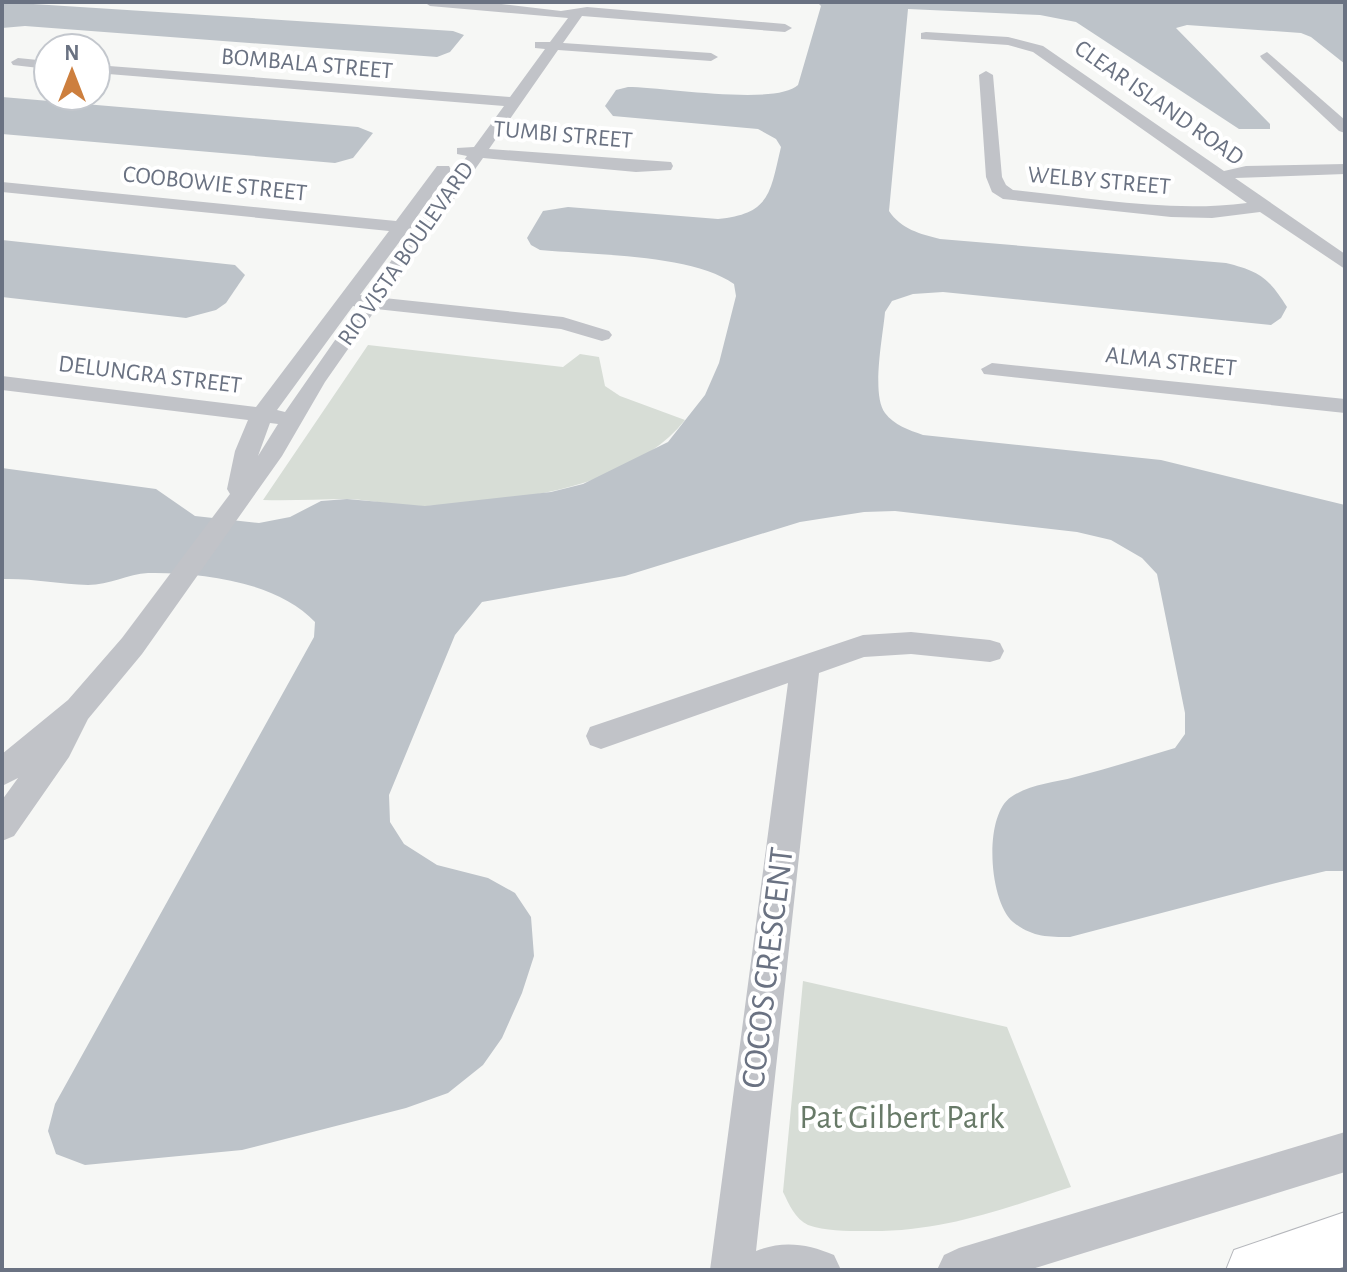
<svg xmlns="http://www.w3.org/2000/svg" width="1347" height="1272" font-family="'Alegreya Sans',sans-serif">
  <rect width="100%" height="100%" fill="#f6f7f5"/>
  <g fill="#d7ddd6">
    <path d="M368 345 563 367 580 354 599 357 605 386 620 396 685 420C629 490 511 502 427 506 401 507 374 500 348 499 320 499 291 501 263 500Z"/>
    <path d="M803 981 1007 1027 1071 1187C1000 1210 940 1233 863 1231 846 1231 825 1231 808 1225 795 1219 789 1204 783 1192Z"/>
  </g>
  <g fill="#bdc3c9">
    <path d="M2 2 453 31 464 35 450 52 437 57 25 26 2 28Z"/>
    <path d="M817 2H1345V64L1311 37 1301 33 1187 25 1176 28 1270 124V129H1239L1076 22 1040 15 908 9 889 211C901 229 920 234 940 239L1226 263C1259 271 1269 278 1287 307L1281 318 1271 325 943 292 913 294 892 301 885 312C883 336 871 394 885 413 894 425 909 430 923 435L1161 460 1345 505V871H1326L1280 882 1070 937C1047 937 1032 937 1013 922 989 902 983 816 1011 797 1030 784 1053 783 1075 777 1109 768 1142 758 1175 748L1185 734V713L1157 574 1142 558 1111 540 1077 532 895 511 864 512 800 522 625 576 482 602 455 635 389 795 390 822 404 844 437 865 488 878 515 893 531 917 534 956 522 993 502 1038 483 1065 448 1093 406 1108 242 1150 85 1165 56 1154 48 1131 55 1104 314 637 315 622C278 582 201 572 148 573 128 574 109 585 88 585 59 584 31 578 2 579V468L156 489 195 516 259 523 290 517 321 501 347 499 425 506 551 492 583 484 668 442 705 395 719 363 736 296 734 284C692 254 593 255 540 250L531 245 527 238 543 211 568 207 718 219C771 214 770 192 781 147L776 139 758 129 613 116 605 106 616 90 628 87C663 87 776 106 798 85L821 6Z"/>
    <path d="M2 97 358 127 373 133 353 158 335 163 2 134Z"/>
    <path d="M2 240 235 265 245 275 226 303 216 310 186 318 2 297Z"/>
  </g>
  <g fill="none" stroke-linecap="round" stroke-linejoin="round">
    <defs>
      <path id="major" d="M1345 1212V1266L1335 1270H1226L1234 1250Z"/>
    </defs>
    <use href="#major" stroke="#b5b7bc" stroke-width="2"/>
    <g fill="#c1c3c8" fill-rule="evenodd">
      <path d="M424 2H484L561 11 587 7 785 24 792 28 785 32 582 16 563 43 711 53 718 57 711 61 558 50 489 149 671 162 673 166 671 170 636 172 483 158 384 298 563 317 609 331 612 335 609 339 602 341 561 329 376 309 325 382 282 456 142 654 88 719 69 757 14 836 2 841V800L18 778 2 786V754L68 700 122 638 230 494 227 489 235 451 248 420 2 390V376L256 407 389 231 2 192V182L396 221 437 166H449L451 170 413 222 418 223 467 156 457 154V148L474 147 504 106 96 73V65L510 97 545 49 535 48V42H550L568 18 430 6ZM406 233H411L366 296 360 295ZM353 306 358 307 285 412 277 410ZM270 423 278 424 258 456Z"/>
      <path d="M926 32 1008 37 1043 46 1224 171 1246 166 1345 164V174L1235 178 1345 254V269L1260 212 1212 218 1171 217 1003 199 992 192 986 177 979 75 986 71 993 75 1002 177 1006 185 1013 190C1091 198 1170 213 1247 203L1033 52 1008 45 921 39V33Z"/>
      <path d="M1267 52 1345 120V133L1339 131 1262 59 1260 56Z"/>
      <path d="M18 58 48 61V69L13 65 11 62Z"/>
      <path d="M992 363 1345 399V413L984 374 981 369Z"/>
      <path d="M911 632 990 640 1000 643 1004 651 1000 659 990 662 911 654 864 657 819 673 756 1251C783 1240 808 1244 834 1255L841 1270H710L788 683 601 749 590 745 586 736 590 727 863 635Z"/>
      <path d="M1345 1132V1172L1029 1270H937L944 1255 959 1248Z"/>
    </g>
    <use href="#major" fill="#fff" fill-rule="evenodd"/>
  </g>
  <g text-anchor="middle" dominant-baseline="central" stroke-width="8" stroke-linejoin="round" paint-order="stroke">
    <g font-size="24" fill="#6a7282" stroke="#fff">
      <text transform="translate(307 64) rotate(5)">BOMBALA STREET</text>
      <text transform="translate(1159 103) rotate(35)">CLEAR ISLAND ROAD</text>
      <text transform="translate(563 135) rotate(5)">TUMBI STREET</text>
      <text transform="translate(1099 181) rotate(5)">WELBY STREET</text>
      <text transform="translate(215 184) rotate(6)">COOBOWIE STREET</text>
      <text transform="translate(406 254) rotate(-55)">RIO VISTA BOULEVARD</text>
      <text transform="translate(1171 362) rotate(6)">ALMA STREET</text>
      <text transform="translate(150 375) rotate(7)">DELUNGRA STREET</text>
    </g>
    <g font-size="34" fill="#6a7282" stroke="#fff">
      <text transform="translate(768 968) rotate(-83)">COCOS CRESCENT</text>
    </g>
    <g font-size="34" fill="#687a68" stroke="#fff">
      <text x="902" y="1118">Pat Gilbert Park</text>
    </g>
  </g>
  <rect width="1347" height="1272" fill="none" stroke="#6a7282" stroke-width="8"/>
  <g transform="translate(72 72)"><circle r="38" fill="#ffffff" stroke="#c3c7cd" stroke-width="2"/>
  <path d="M0-6L14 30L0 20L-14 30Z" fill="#cd7f3e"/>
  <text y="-12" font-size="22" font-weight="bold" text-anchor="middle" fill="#6a7282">N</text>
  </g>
</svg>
